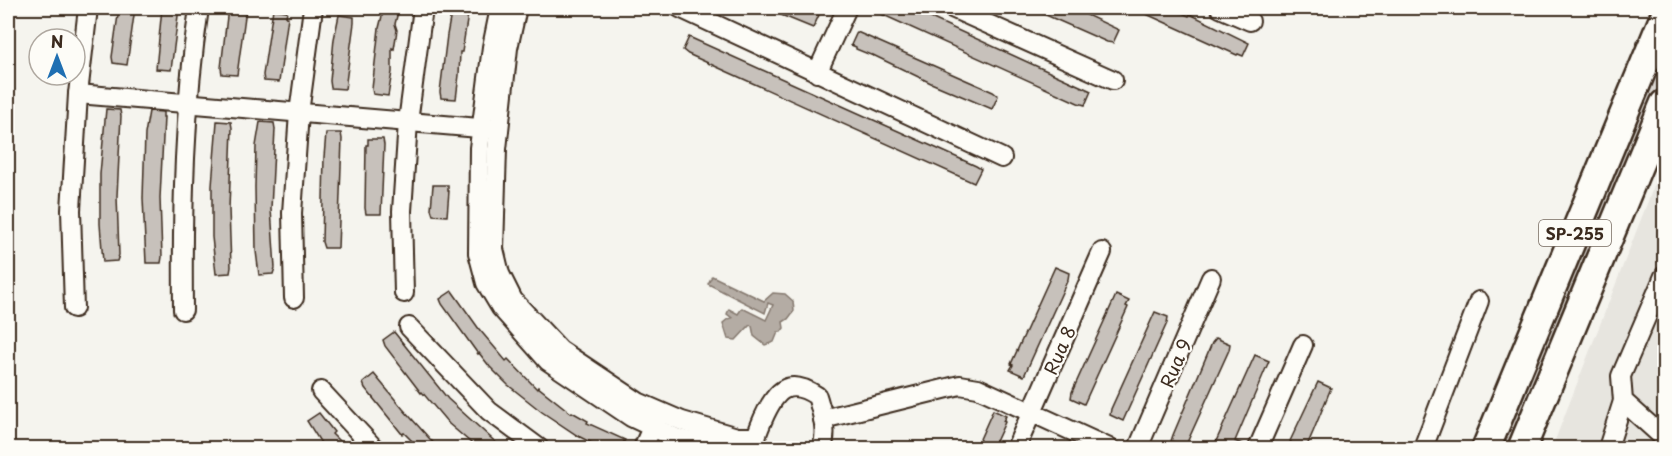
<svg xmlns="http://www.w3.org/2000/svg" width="1672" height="456" font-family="'Playpen Sans',sans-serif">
  <rect width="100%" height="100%" fill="#f5f4ee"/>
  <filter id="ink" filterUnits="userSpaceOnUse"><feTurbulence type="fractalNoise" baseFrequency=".0167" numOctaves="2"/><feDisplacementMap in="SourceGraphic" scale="12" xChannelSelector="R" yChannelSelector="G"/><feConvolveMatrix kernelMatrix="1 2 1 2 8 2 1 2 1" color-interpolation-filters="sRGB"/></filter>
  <g filter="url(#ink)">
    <path fill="#e7e5df" d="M1664 160V448H1552Z"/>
    <path fill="#dad6d0" stroke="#8a8077" stroke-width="1.5" d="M1664 43V83L1514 448H1496Z"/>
    <path fill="#b4aca4" stroke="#84786e" stroke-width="1.5" d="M712 276 764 301 773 293 785 294 793 301 794 311 788 319 783 322 784 328 781 332H778L774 342 765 345 754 336 752 326 750 325 736 340 728 339 723 323 728 319 732 318 727 314 729 309 738 314 742 308 766 320 773 305 768 303 765 313 708 284Z"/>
    <g fill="#c7c1bb" stroke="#3b2a1e" stroke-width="1.5">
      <path d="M119 8H135L127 65 113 63 112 57Z"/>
      <path d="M162 8H179L171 70 156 69Z"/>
      <path d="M228 8H244L246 9 237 75 222 74 221 68Z"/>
      <path d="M384 8H399L395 24 397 30 394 49 392 48V72L388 96 373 94 372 89 379 28Z"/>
      <path d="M452 8H469L462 52H460L459 75 456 99 441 98 440 92 447 35Z"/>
      <path d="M764 8H806L819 15 813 28Z"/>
      <path d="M868 8H909L1091 91 1085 105 1078 103Z"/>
      <path d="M1030 8H1072L1119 30 1113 43 1107 42Z"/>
      <path d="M1133 8H1171L1189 16 1190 14 1249 43 1243 56 1238 54 1237 55Z"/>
      <path d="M273 9 287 11 286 17H288L279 82 264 81 263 75Z"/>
      <path d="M339 15 354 17V23L345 89 331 88 330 81 334 39Z"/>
      <path d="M857 32 993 92 998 96 992 109 931 83 873 55V56L856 49V47L851 45Z"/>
      <path d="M689 37 976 166 981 169 974 183 688 54 683 50Z"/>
      <path d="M106 109 120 110 121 116 117 196 119 255 117 261 103 262 100 224V174Z"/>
      <path d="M149 111 163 112V117H164L160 198 162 257 161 263H146L143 198 145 134Z"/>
      <path d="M217 121 231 122 232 128 229 209 231 267 230 273 216 274 212 237V186Z"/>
      <path d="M260 122 274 123 275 129 271 209 275 268 273 274 259 275 256 251 255 187 256 146Z"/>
      <path d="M326 133H341L342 139 338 248H324L322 242 324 157Z"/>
      <path d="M368 139H383L384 145 381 214H366L365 208 366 145H368Z"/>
      <path d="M433 185H448V191H449L447 216 433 215 431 209Z"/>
      <path d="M1055 267 1069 273 1068 279 1024 376 1010 370 1013 365 1011 364Z"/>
      <path d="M452 291 479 329 506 361 508 359 537 389 538 387 571 413 572 412 588 421 587 423 625 440 620 448H602L578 436 542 412 508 385 490 367 479 353 478 354 442 304 440 299Z"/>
      <path d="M1116 295 1129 301 1126 306 1128 307 1084 404 1071 398 1072 392Z"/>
      <path d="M1155 312 1168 317 1167 323 1123 421 1110 415 1111 409Z"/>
      <path d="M394 332 448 399 502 448H477L449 424 422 392 421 393 385 346 383 340Z"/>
      <path d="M1216 338 1230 344 1229 350 1185 447 1171 441 1173 435 1212 343Z"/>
      <path d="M1255 355 1269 361 1235 441 1247 446V448H1213Z"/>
      <path d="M374 374 403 409 438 448H419L404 433 402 434 365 388 363 383Z"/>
      <path d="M1318 382 1331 388 1313 432 1306 448H1288L1291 442 1290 441Z"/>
      <path d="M993 410 1006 416 1003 421 1005 422 993 448H976Z"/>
      <path d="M319 413 334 432 332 434 346 448H324L307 421Z"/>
    </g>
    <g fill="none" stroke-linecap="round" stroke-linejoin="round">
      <defs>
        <g id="minor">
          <path d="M500 8 492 47 479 148 478 253 486 283 501 308 548 361 631 417 676 438 717 448"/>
          <path d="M517 8 508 48 497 149 494 249 500 274 513 300 560 350 638 402 682 421 737 437H756"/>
          <path d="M680 8 1002 158"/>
          <path d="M952 8 1113 80"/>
          <path d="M1220 8 1250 21"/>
          <path d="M817 73 847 8"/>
          <path d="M78 94 491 129"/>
          <path d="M1664 276 1621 376 1623 401 1664 438"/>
          <path d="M404 293 402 211 408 122 423 8"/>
          <path d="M294 298 292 213 299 113 313 8"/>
          <path d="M74 308 71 210 78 94 88 8"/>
          <path d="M183 310C182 208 184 108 199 8"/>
          <path d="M409 327 489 411 539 448"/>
          <path d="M321 391 374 448"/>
          <path d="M823 419 960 385 978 388 1109 448"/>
          <path d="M756 447C755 436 759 429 763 419 775 392 787 376 817 396 822 413 828 431 822 448"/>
          <path d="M643 448 657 416"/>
          <path d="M1016 448 1102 252"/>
          <path d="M1138 448 1211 278"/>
          <path d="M1258 448 1303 345"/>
          <path d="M1423 448 1479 301"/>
          <path d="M1608 448 1623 401"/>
        </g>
        <g id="highway">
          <path d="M1486 448 1664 17"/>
          <path d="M1522 448 1664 104"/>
        </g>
      </defs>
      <use href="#minor" stroke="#3b2a1e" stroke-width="22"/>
      <use href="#highway" stroke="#3b2a1e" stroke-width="32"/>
      <use href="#minor" stroke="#fdfcf7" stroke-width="18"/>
      <use href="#highway" stroke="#fdfcf7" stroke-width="27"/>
    </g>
  </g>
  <g text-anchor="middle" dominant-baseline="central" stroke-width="4.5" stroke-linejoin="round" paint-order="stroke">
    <rect fill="#fdfcf7" stroke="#75695f" stroke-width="1.5" x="1539" y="220" width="72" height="26" rx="4.5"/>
    <g font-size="16" font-weight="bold" fill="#3b2a1e">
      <text x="1575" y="233">SP-255</text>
    </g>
    <g font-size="18" fill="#3b2a1e" stroke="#fdfcf7">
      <text transform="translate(1059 350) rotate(-66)">Rua 8</text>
      <text transform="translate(1175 363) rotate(-67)">Rua 9</text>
    </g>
  </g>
  <rect width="1672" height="456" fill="none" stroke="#fdfcf7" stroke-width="30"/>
  <rect x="15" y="15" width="1642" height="426" fill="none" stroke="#3b2a1e" stroke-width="2" filter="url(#ink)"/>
  <g transform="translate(57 57)"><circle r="28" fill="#fdfcf7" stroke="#afa8a0" stroke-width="1.5"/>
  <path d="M0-4.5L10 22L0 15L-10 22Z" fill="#1f6fb2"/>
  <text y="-9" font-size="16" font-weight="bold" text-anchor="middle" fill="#3b2a1e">N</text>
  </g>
</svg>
